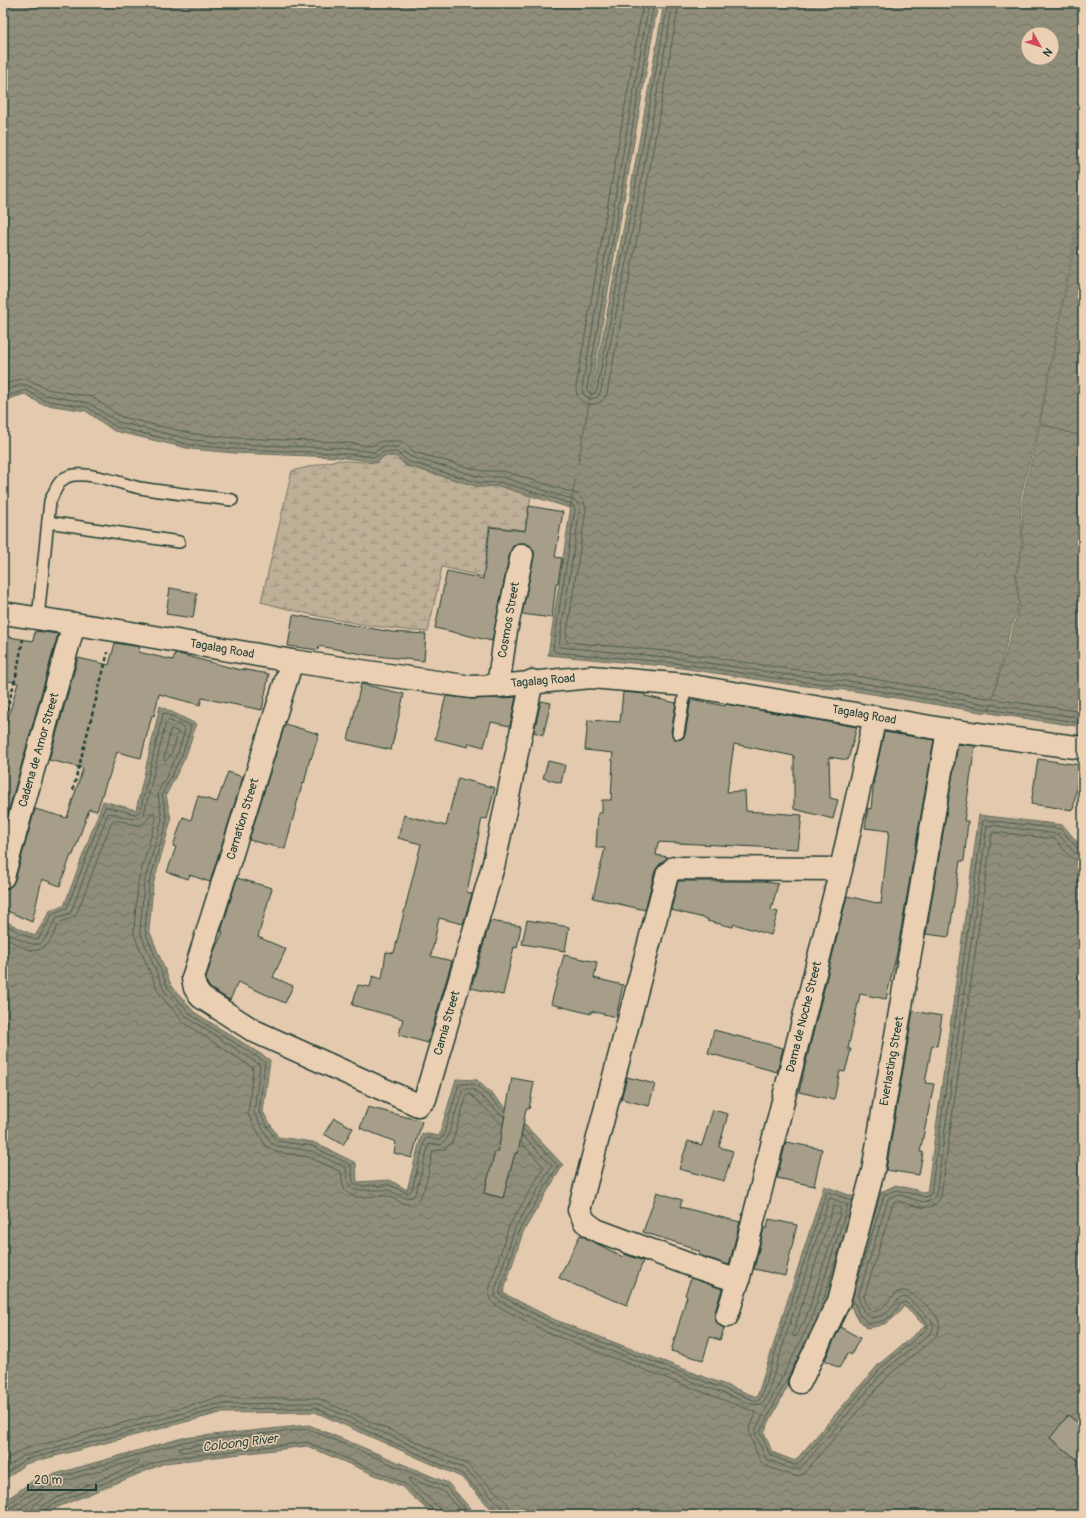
<svg xmlns="http://www.w3.org/2000/svg" width="1086" height="1518" font-family="Pangolin,sans-serif">
  <defs>
    <pattern id="wetland-marsh" width="20" height="14" patternUnits="userSpaceOnUse"><rect width="20" height="14" fill="#bfaf97"/><path d="M1 5h8M5 5V1M11 12h8M15 12V8" fill="none" stroke="#9b907c"/></pattern>
    <pattern id="water-waves" width="16" height="10" patternUnits="userSpaceOnUse"><rect width="16" height="10" fill="#908e7a"/><path d="M0 5q4-4 8 0t8 0" fill="none" stroke="#757565"/></pattern>
  </defs>
  <rect width="100%" height="100%" fill="#e3c9ad"/>
  <filter id="ink" filterUnits="userSpaceOnUse"><feTurbulence type="fractalNoise" baseFrequency=".025" numOctaves="2"/><feDisplacementMap in="SourceGraphic" scale="8" xChannelSelector="R" yChannelSelector="G"/><feConvolveMatrix kernelMatrix="1 2 1 2 8 2 1 2 1" color-interpolation-filters="sRGB"/></filter>
  <g filter="url(#ink)">
    <path fill="url(#wetland-marsh)" stroke="#6f7666" d="M384 456H396L406 466 480 487 499 486 531 496 525 530 489 526 486 553 516 557 512 584 442 567 428 632C371 628 316 617 261 602L292 471 336 460 377 463Z"/>
    <g fill="url(#water-waves)" stroke="#636e5e" fill-rule="evenodd">
      <path d="M3 3H658L578 464 625 220 664 3H1083V194L1039 423 1020 500 1022 545 1015 577 1019 604 1009 634 992 699 1020 605 1016 577 1023 545 1022 501 1040 424 1083 437V727L989 713 991 705 987 713 854 691 787 684 675 667 548 655 575 480 570 508 499 486 480 487 406 465 396 456H384L377 462 337 457 234 453 191 449 114 431 86 411 41 404 25 394 5 400 3 403ZM1028 34H1052V58H1028Z"/>
      <path d="M1083 202V437L1040 423Z"/>
      <path d="M160 706 196 724 186 756 166 795 171 820 153 885 149 930 171 985 194 1012 270 1060 263 1112 278 1137 313 1142 356 1163 357 1182 390 1180 407 1190 422 1133 439 1136 456 1079 477 1080 527 1127 563 1165 523 1232 503 1293 553 1319 757 1397 824 1186 860 1199 820 1324 764 1432 772 1452 795 1461 879 1364 925 1326 904 1306C892 1322 886 1325 867 1328L855 1316 848 1298 881 1192 896 1185 927 1193 979 815 1063 825 1083 849V1515H497L461 1477 315 1412 220 1413 25 1464 3 1481V920L35 936 51 909 64 906 103 801 136 810Z"/>
      <path d="M309 1425 448 1483 476 1515H433L401 1486 307 1446 165 1463 58 1507 43 1515H3V1502L34 1480 182 1438Z"/>
    </g>
    <g fill="none" stroke-linecap="round" stroke-linejoin="round">
      <g stroke="#4c5d50" stroke-width="1">
        <path d="M643 3 576 387C575 407 601 411 607 393L640 223 679 3"/>
        <path d="M649 3 582 388 584 395 590 399 598 397 601 391 634 222 673 3"/>
        <path d="M654 3 587 388 588 392 591 394 595 393 597 390 629 221 668 3"/>
        <path d="M3 385 21 379H28L47 389 92 397 121 417 194 434 235 438 339 442 372 446 382 441H399L404 443 414 452 482 471H503L577 494 584 501 586 510 566 639 567 642 676 652 789 669 856 676 986 698 1083 712"/>
        <path d="M3 391 22 385H27L45 395 89 403 118 422 193 440 235 444 338 448 374 452 383 447H397L411 457 481 477H502L574 500 579 504 580 510 559 645 560 647 676 658 788 675 856 682 986 704 1083 718"/>
        <path d="M3 397 26 390 43 400 87 407 116 427 192 445 235 449 338 453 375 457 383 452H396L409 462 480 483 501 482 572 504 575 509 553 649 555 652 675 663 788 680 855 687 986 709 1083 723"/>
        <path d="M171 729 177 731 178 733C175 742 173 756 165 761L164 759Z"/>
        <path d="M3 924 33 939 36 940 39 938 53 913 67 908 105 807H107L135 814 140 811 163 714 165 713 190 725 191 727 182 755 162 794 167 820 149 884 145 931 168 988 191 1015 265 1062 259 1112 275 1139 278 1141 312 1146 351 1165 353 1182 356 1186 389 1185 408 1193 412 1190 425 1139 427 1138 439 1140 443 1137 459 1084H475L505 1112"/>
        <path d="M3 930C11 934 33 949 41 943 48 937 52 925 57 917L67 915 71 912 108 813H110C120 815 136 824 144 814L166 722 169 720 184 728 185 730 178 753 158 793 162 820 144 883 140 932 164 990 188 1018 260 1065 254 1113 271 1143 277 1146 311 1151 346 1168 348 1184 354 1190H388L406 1198 412 1197 416 1192 429 1144 441 1145 447 1139 463 1089H473L504 1117"/>
        <path d="M3 937C24 947 38 962 53 936 55 932 58 924 61 922 68 918 71 921 77 913L112 821C127 818 142 836 151 813L154 812 156 819 138 882 134 929V935L159 993 183 1022 253 1068 248 1115 266 1146 276 1152 309 1157 341 1172C343 1180 341 1189 349 1194 359 1201 374 1194 386 1196 397 1197 405 1211 417 1201 426 1193 430 1163 433 1151L445 1149 452 1143 467 1095H471L502 1124"/>
        <path d="M523 1129 558 1166 519 1230 500 1291 501 1296 552 1323 756 1401 759 1400 761 1397 826 1193 828 1192 853 1201"/>
        <path d="M522 1135 552 1166 515 1228 495 1290V1295L497 1299 550 1328 754 1405 762 1404 766 1399 829 1199 831 1198 848 1205 811 1320 755 1431 756 1436 766 1459 792 1469H800L885 1370 930 1334C934 1330 934 1325 931 1320L908 1298C897 1295 896 1305 889 1311 883 1316 877 1317 871 1318L863 1311 858 1297 888 1199C891 1198 894 1195 897 1195 909 1195 928 1210 936 1195L987 826 989 825 1058 834 1075 853 1083 856"/>
        <path d="M521 1142 544 1167 509 1226 489 1290V1296L492 1303 548 1333 755 1412 756 1414 750 1427 749 1433 760 1461 766 1466 790 1475 797 1476 803 1474 889 1375 934 1338C938 1334 940 1328 939 1322 936 1312 912 1290 902 1291 888 1293 889 1309 873 1312L868 1308 864 1297 893 1203 898 1201C912 1205 934 1215 941 1196L992 833 994 832 1055 839C1064 848 1069 861 1083 862"/>
        <path d="M834 1206 840 1208 841 1210 806 1318 796 1336 794 1337 793 1334Z"/>
        <path d="M817 1320 842 1241"/>
        <path d="M809 1336 760 1432 770 1455 795 1465 799 1463 882 1367 928 1328 927 1323 907 1303 904 1302C898 1304 897 1310 893 1314 887 1321 877 1323 868 1323L859 1314 852 1298 884 1195 896 1190 926 1197 929 1196 931 1193 983 821 985 820 1061 829 1078 849 1083 851"/>
        <path d="M216 1444 218 1446 216 1448 182 1452 179 1450 180 1448 184 1447Z"/>
        <path d="M3 1462 21 1450 217 1398H317L467 1464 507 1503 510 1509 511 1515"/>
        <path d="M3 1470 23 1456 218 1404 316 1403 465 1469 502 1507 504 1515"/>
        <path d="M3 1476 24 1460 219 1409 316 1408 462 1474 498 1511 499 1515"/>
        <path d="M3 1505H7L36 1484 182 1442 308 1429 446 1487 471 1515"/>
        <path d="M3 1510 9 1509 38 1489 136 1460 139 1461 138 1464 54 1499 40 1507 37 1515"/>
        <path d="M11 1515 41 1494H44L45 1497C37 1502 32 1505 31 1515"/>
        <path d="M42 1515 44 1510 56 1503 164 1459 307 1442 402 1482 434 1510 436 1515"/>
        <path d="M441 1515 438 1507 409 1481V1478L443 1491 464 1515"/>
      </g>
    </g>
    <g fill="#a69e88" stroke="#1f3d34">
      <path d="M529 506 563 512 555 557 562 558 558 583H556L552 618 522 614 534 557V551L531 546 525 543H518L513 546 510 552 492 641 435 628 447 571 483 579 490 527 525 531Z"/>
      <path d="M170 588 197 593 193 618 166 614Z"/>
      <path d="M293 615 392 632 426 634 424 661 368 655 319 646 318 650 288 646Z"/>
      <path d="M35 631 58 634 3 831V736L18 683 3 680V636L33 641Z"/>
      <path d="M115 643 140 647 138 652 173 660 175 653 240 670 241 669 269 674 262 710 202 698 200 705 159 694 154 716 152 715 141 758 117 752 108 780H107L97 811 89 809 73 855H71L60 886 42 879 32 922 3 909V889L11 886 15 880 35 809 67 818 83 768 49 760 78 658 109 665Z"/>
      <path d="M361 684 404 694 391 750 348 740Z"/>
      <path d="M623 692 645 694V696L676 703 671 732 673 738 677 740 683 738 685 735 691 699 725 706V704L857 727 848 760 829 757 830 798 838 800 833 819 794 809V756L734 744 727 792 745 791 746 811 802 815 798 849 658 842 656 855 668 857 658 866 655 871 645 910 593 898 605 848H596L598 813H602V800H611L613 761H612L613 753 585 750 588 720 620 722Z"/>
      <path d="M446 696 471 699 501 698 505 699V698L516 697 510 726 491 722 484 747 469 743 468 747 435 739Z"/>
      <path d="M541 701 551 703 543 735 534 732Z"/>
      <path d="M285 724 319 734 311 759 310 758 304 784 303 783 298 799 285 849 249 840Z"/>
      <path d="M884 732 934 740 897 953 886 999 860 994 848 1049H851L845 1072 840 1071 834 1100 799 1092 802 1078 847 896 881 904 889 831 865 828 868 808 871 809 874 779Z"/>
      <path d="M958 744 975 746 964 821H968L964 861H960L949 937 926 934Z"/>
      <path d="M1038 759 1080 765 1073 810 1031 804Z"/>
      <path d="M548 761 565 765 561 783 543 778Z"/>
      <path d="M228 772 243 777 210 882 190 875 188 879 167 872 176 847 173 846 183 817 191 820 198 796 217 802Z"/>
      <path d="M458 778 495 788 487 819 482 818 467 892 472 894 463 924 439 918 431 956 452 961 428 1043 399 1035 403 1019 352 1005 358 985 370 987 373 976 382 979 386 952 394 953 421 844 398 838 404 815 446 826Z"/>
      <path d="M237 878 272 888 258 937 286 949 273 977 293 986 285 1003 238 982 230 1000 210 988 207 983 206 979 214 951 223 932H221Z"/>
      <path d="M678 881H764L778 884 771 910 778 912 771 935 734 924 733 927 707 921 708 919 671 910Z"/>
      <path d="M527 920 569 927 565 951 522 944Z"/>
      <path d="M490 921 521 926 517 948 514 947 503 995 471 988Z"/>
      <path d="M564 955 597 962 594 978 623 985 616 1017 591 1011V1014L551 1004Z"/>
      <path d="M913 1011 942 1016 937 1046 932 1045 925 1083 934 1084 920 1152H923L919 1175 886 1170Z"/>
      <path d="M714 1030 783 1048 777 1072 708 1053Z"/>
      <path d="M627 1077 655 1084 649 1106 621 1099Z"/>
      <path d="M512 1078 534 1082 529 1109H526L518 1153H515L503 1198 484 1193 495 1152H498Z"/>
      <path d="M368 1107 422 1121 412 1158 394 1153 396 1142 360 1128Z"/>
      <path d="M713 1110 728 1114 719 1147 733 1151 724 1181 679 1169 688 1141 702 1145Z"/>
      <path d="M334 1118 353 1128 343 1145 324 1134Z"/>
      <path d="M786 1142 822 1149 814 1186 777 1178Z"/>
      <path d="M657 1192 682 1200 680 1207 740 1222 729 1265 699 1255 700 1251 690 1249 691 1247 643 1232Z"/>
      <path d="M769 1219 797 1225 785 1276 754 1269 764 1228H767Z"/>
      <path d="M580 1235 623 1257 624 1254 643 1261 627 1305 582 1288 559 1278Z"/>
      <path d="M691 1278 722 1289 715 1312V1318L718 1324 724 1328 720 1340 710 1337 703 1360 671 1351 687 1296 685 1295Z"/>
      <path d="M840 1327 860 1338 851 1355 848 1353 839 1368 825 1360Z"/>
      <path d="M1068 1415 1083 1427V1464L1050 1438Z"/>
    </g>
    <g fill="none" stroke-linecap="round" stroke-linejoin="round">
      <defs>
        <g id="lane">
          <path d="M48 522 179 542"/>
          <path d="M38 618 50 501C54 494 57 482 65 478 81 468 122 484 140 488 171 493 202 496 232 500"/>
          <path d="M678 733 686 685"/>
        </g>
        <g id="street">
          <path d="M3 613 114 630 292 661 471 687 498 686 591 677 686 685 948 730 1083 748"/>
          <path d="M292 661 193 978 195 988 201 997 254 1031 418 1105 425 1099 494 863 532 681"/>
          <path d="M498 686 506 631 522 555"/>
          <path d="M3 877 74 624"/>
          <path d="M738 1281 693 1266 596 1230 585 1222 579 1210 667 875 674 868 841 869"/>
          <path d="M727 1316 738 1281 841 869 875 717"/>
          <path d="M800 1382 839 1301 873 1171 948 730"/>
        </g>
      </defs>
      <use href="#lane" stroke="#1f3d34" stroke-width="14"/>
      <use href="#street" stroke="#1f3d34" stroke-width="25"/>
      <g stroke="#1f3d34" stroke-width="2.5" stroke-dasharray="4 3" stroke-linecap="butt">
        <path d="M3 724 16 676 23 639"/>
        <path d="M73 790 108 652"/>
      </g>
      <use href="#lane" stroke="#ebcfb2" stroke-width="11"/>
      <use href="#street" stroke="#ebcfb2" stroke-width="22"/>
    </g>
  </g>
  <g text-anchor="middle" dominant-baseline="central" stroke-width="3" stroke-linejoin="round" paint-order="stroke">
    <g font-size="12" fill="#1f3d34" stroke="#ebcfb2">
      <text transform="translate(509 620) rotate(-80)">Cosmos Street</text>
      <text transform="translate(222 649) rotate(10)">Tagalag Road</text>
      <text transform="translate(543 681) rotate(-5)">Tagalag Road</text>
      <text transform="translate(864 715) rotate(10)">Tagalag Road</text>
      <text transform="translate(39 750) rotate(-74)">Cadena de Amor Street</text>
      <text transform="translate(243 819) rotate(-73)">Carnation Street</text>
      <text transform="translate(804 1017) rotate(-76)">Dama de Noche Street</text>
      <text transform="translate(447 1023) rotate(-74)">Camia Street</text>
      <text transform="translate(892 1061) rotate(-80)">Everlasting Street</text>
    </g>
    <g font-size="13" font-style="italic" fill="#30493e" stroke="#ebcfb2">
      <text transform="translate(240 1443) rotate(-7)">Coloong River</text>
    </g>
  </g>
  <rect width="1086" height="1518" fill="none" stroke="#ebcfb2" stroke-width="16"/>
  <rect x="8" y="8" width="1070" height="1502" fill="none" stroke="#1f3d34" stroke-width="1.5" filter="url(#ink)"/>
  <g transform="translate(1040 46) rotate(129)"><circle r="19" fill="#ebcfb2" stroke="#999580"/>
  <path d="M0-3L7 15L0 10L-7 15Z" fill="#d1495b"/>
  <text y="-6" font-size="11" font-weight="bold" text-anchor="middle" fill="#1f3d34">N</text>
  </g>
  <path d="M28 1484v6h68v-6" fill="none" stroke="#1f3d34" stroke-width="2"/>
  <text x="34" y="1484" font-size="12" fill="#1f3d34" stroke="#ebcfb2" stroke-width="3" paint-order="stroke">20 m</text>
</svg>
